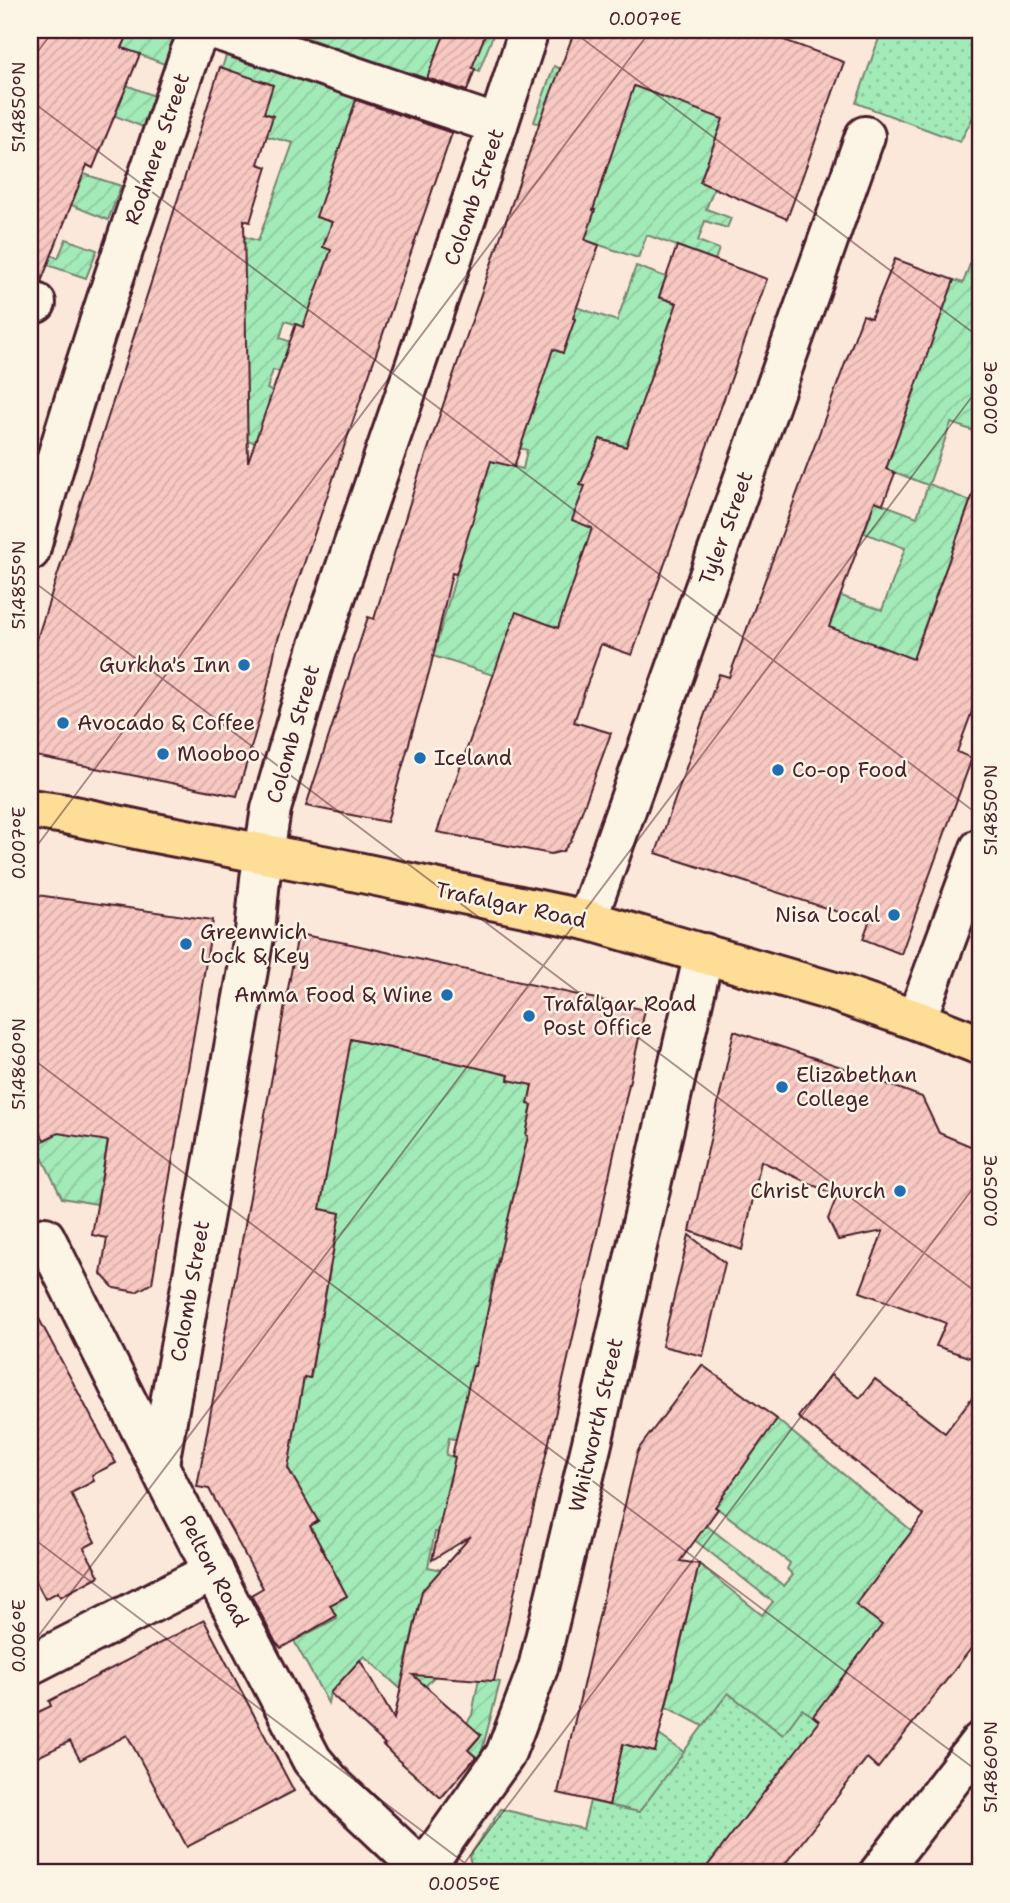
<svg xmlns="http://www.w3.org/2000/svg" width="1010" height="1903" font-family="'Shantell Sans',sans-serif">
  <defs>
    <pattern id="grass-dots" width="8" height="8" patternUnits="userSpaceOnUse" patternTransform="scale(1.75)"><rect width="8" height="8" fill="#a2eab7"/><path d="M2 2h.1M6 6h.1" fill="none" stroke="#8dc89e" stroke-width="1.8" stroke-linecap="round"/></pattern>
    <pattern id="garden-furrows" width="10" height="10" patternUnits="userSpaceOnUse" patternTransform="scale(1.75)"><rect width="10" height="10" fill="#a2eab7"/><path d="M-1 1l2-2M0 10L10 0M9 11l2-2" fill="none" stroke="#8dc89e"/></pattern>
    <pattern id="building-hatch" width="6" height="6" patternUnits="userSpaceOnUse" patternTransform="scale(1.75)"><rect width="6" height="6" fill="#f8c8c2"/><path d="M-1 1l2-2M0 6l6-6M5 7l2-2" fill="none" stroke="#d6aba7"/></pattern>
  </defs>
  <rect width="100%" height="100%" fill="#fbe8da"/>
  <filter id="ink" filterUnits="userSpaceOnUse"><feTurbulence type="fractalNoise" baseFrequency=".0143" numOctaves="2"/><feDisplacementMap in="SourceGraphic" scale="14" xChannelSelector="R" yChannelSelector="G"/><feConvolveMatrix kernelMatrix="1 2 1 2 8 2 1 2 1" color-interpolation-filters="sRGB"/></filter>
  <g filter="url(#ink)">
    <g fill="url(#grass-dots)" stroke="#768471" stroke-width="2">
      <path d="M882 30H965L980 50V104L960 142 856 103Z"/>
      <path d="M728 1692 782 1734 802 1708 867 1758 805 1740 702 1873H477L473 1869 469 1857 501 1809 583 1829 590 1801 639 1812Z"/>
    </g>
    <g fill="url(#garden-furrows)" stroke="#768471" stroke-width="2">
      <path d="M129 30H167L178 34 167 65 122 48Z"/>
      <path d="M284 30H454L483 41 487 30H495L479 71 436 55 427 79Z"/>
      <path d="M726 30H756L700 182 714 188 706 209 731 218 727 228 705 221 698 241 719 249 715 260 647 235 638 258 585 240 594 210 590 209 613 149 534 122 554 66 561 69 635 62 640 88 658 95 667 74 697 109Z"/>
      <path d="M226 56 357 99 323 219 332 222 323 247 351 257 325 334 285 321 280 338 299 345 288 374 273 370 267 389 281 395 284 453 242 438 235 457 258 465 145 453 236 265 245 237 258 241 293 143 266 136 273 116 264 113 273 85 222 68Z"/>
      <path d="M126 85 155 96 143 127 113 115Z"/>
      <path d="M81 173 121 186 108 220 42 193Z"/>
      <path d="M980 237V433L951 423 929 484 970 501 963 521 980 527V541L975 554 954 546 917 647 938 656 859 674 813 607 834 614 841 596 882 610 905 548 864 533 871 514 864 511 869 499 917 517 928 485 886 469 893 451 871 443 897 438 916 388 894 380 924 362 954 280 963 283Z"/>
      <path d="M66 239 97 250 86 278 30 259V247L58 258Z"/>
      <path d="M636 266 666 277 659 297 696 311 672 316 665 336 685 343 681 353 661 347 650 376 669 384 645 453 601 439 584 486 606 493 558 628 493 675 433 656 460 561 485 459 523 469 527 450 511 446 523 339 563 353 575 319 534 305 538 294 617 321Z"/>
      <path d="M517 1037 508 1079 532 1085 528 1104 532 1105 526 1135 566 1144 538 1266 498 1257 491 1290 531 1299 514 1375 474 1366 469 1383 478 1444 449 1438 446 1455 493 1466 450 1477 446 1494 456 1497 478 1531 476 1541 435 1532 428 1567 468 1576 463 1597 423 1588 406 1661 441 1669 413 1700 364 1656 330 1693 328 1703 294 1641 337 1618 330 1605 347 1596 310 1526 318 1521 246 1496 269 1367 311 1377 314 1358 272 1350 316 1346 319 1329 277 1321 321 1320 330 1270 288 1263 332 1259 340 1213 317 1208 328 1165 350 1039 394 1049Z"/>
      <path d="M103 1109 108 1141 97 1204 62 1198 36 1145Z"/>
      <path d="M774 1417 980 1587V1597L904 1541 889 1561 912 1616 870 1585 855 1604 938 1667 874 1637 813 1716 802 1709 783 1735 728 1693 703 1726 666 1707 699 1564 762 1615 773 1602 692 1538 706 1525 784 1586 793 1575 787 1569 790 1563 681 1481Z"/>
      <path d="M479 1678 500 1682 481 1754 478 1758 468 1750 481 1735 467 1723 472 1715Z"/>
      <path d="M659 1735 684 1752 639 1812 609 1805 616 1775 620 1743 654 1752Z"/>
    </g>
    <g fill="url(#building-hatch)" stroke="#4a1f2b" stroke-width="2">
      <path d="M30 30H130L122 48 140 54 93 168 87 165 41 282 30 280Z"/>
      <path d="M446 30H487L472 68 475 69 467 91 427 78Z"/>
      <path d="M575 30H757L844 62 787 219 700 182 723 119 634 86 593 210H595L585 240 599 245 573 318 575 319 563 353 553 349 514 467 491 461 456 574 452 573 431 665 387 822 306 806 368 617 374 619 421 467H422L539 124Z"/>
      <path d="M220 67 273 85 264 113 273 116 258 164 267 167 250 222 244 220 248 462 296 324 303 327 331 250 323 247 332 222 316 217 356 100 452 133 276 645 264 703 237 796 30 755V661Z"/>
      <path d="M677 246 767 279 632 655 601 644 574 722 611 733 571 841 563 851 551 854 437 832 516 612 558 628 592 528 572 520 585 486 580 485 600 439 626 447 677 303 659 297Z"/>
      <path d="M895 259 954 280 886 469 895 473 883 504 875 501 829 627 913 659 976 486H980V690L957 752 972 758 901 954 863 939 869 922 656 853 719 674 729 677 863 315 871 318Z"/>
      <path d="M30 894 213 920 152 1283 136 1292 114 1288 101 1274 107 1238 92 1235 108 1141 58 1133 44 1140 30 1113Z"/>
      <path d="M298 934 351 944 645 1010 596 1237 494 1681 413 1675 481 1735 468 1750 476 1757 441 1798 397 1759 383 1745 385 1744 330 1693 360 1660 394 1719 422 1591 471 1536 432 1560 455 1457 452 1456 473 1366H475L484 1328 499 1257 528 1136 526 1135 532 1105 528 1104 532 1085 508 1080 509 1075 351 1039 320 1209 340 1213 310 1378 304 1377 288 1468 318 1521 310 1526 347 1596 330 1605 336 1616 281 1648 276 1643 251 1595 263 1588 209 1489 197 1487Z"/>
      <path d="M734 1031 850 1070 922 1097 939 1133 980 1150V1361L936 1346 946 1323 860 1292 883 1231 838 1240 828 1219 837 1196 761 1161 742 1250 690 1231Z"/>
      <path d="M689 1235 725 1263 703 1356 662 1346Z"/>
      <path d="M30 1302 116 1463 92 1475 94 1481 71 1493 95 1542 84 1548 99 1576 60 1597 58 1592 45 1599 30 1570Z"/>
      <path d="M702 1365 777 1419 715 1507 718 1509 680 1561 699 1564 655 1752 623 1744 609 1805 558 1793 637 1453 640 1447Z"/>
      <path d="M831 1375 860 1398 875 1379 945 1433 980 1387V1637L878 1768 867 1758 778 1873H702L819 1721 813 1716 882 1625 856 1605 924 1515 798 1417Z"/>
      <path d="M204 1620 294 1791 187 1847 127 1735 80 1760 70 1741 30 1761V1716L51 1706 49 1701Z"/>
    </g>
    <g fill="none" stroke-linecap="round" stroke-linejoin="round">
      <defs>
        <g id="minor">
          <path d="M30 301 36 303"/>
          <path d="M30 551C76 383 134 218 190 53L195 41 203 31 216 30 498 125"/>
          <path d="M587 920 865 136"/>
          <path d="M916 1020 980 848"/>
          <path d="M30 1246 45 1237 171 1490 312 1760 334 1786 426 1873"/>
          <path d="M159 1464 255 931 260 879 271 809 317 651 498 125 529 30"/>
          <path d="M30 1665 214 1571"/>
          <path d="M423 1870 505 1755 538 1668 592 1443 704 953"/>
          <path d="M879 1873 980 1742"/>
        </g>
        <path id="primary" d="M30 809 65 814 150 832 343 869 587 920 838 993 916 1020 980 1045"/>
      </defs>
      <use href="#minor" stroke="#4a1f2b" stroke-width="44"/>
      <use href="#primary" stroke="#4a1f2b" stroke-width="44"/>
      <use href="#minor" stroke="#fcf5e5" stroke-width="38"/>
      <use href="#primary" stroke="#fedd96" stroke-width="38"/>
    </g>
  </g>
  <path fill="none" stroke="#4a1f2b" stroke-width="2" stroke-opacity="0.45" d="M571 30 980 338M30 62 54 30M30 100 980 816M30 579 980 1295M30 855 651 30M30 1057 980 1773M30 1536 478 1873M30 1647 980 386M457 1873 980 1179"/>
  <g fill="#1f6fb2" stroke="#fcf5e5" stroke-width="2.5">
    <circle cx="244" cy="665" r="7"/>
    <circle cx="63" cy="723" r="7"/>
    <circle cx="163" cy="754" r="7"/>
    <circle cx="420" cy="758" r="7"/>
    <circle cx="778" cy="770" r="7"/>
    <circle cx="894" cy="915" r="7"/>
    <circle cx="186" cy="944" r="7"/>
    <circle cx="447" cy="995" r="7"/>
    <circle cx="529" cy="1016" r="7"/>
    <circle cx="782" cy="1087" r="7"/>
    <circle cx="900" cy="1191" r="7"/>
  </g>
  <g text-anchor="middle" dominant-baseline="central" stroke-width="5" stroke-linejoin="round" paint-order="stroke">
    <g font-size="21" fill="#4a1f2b" stroke="#fcf5e5">
      <text transform="translate(157 149) rotate(-71)">Rodmere Street</text>
      <text transform="translate(474 197) rotate(-71)">Colomb Street</text>
      <text transform="translate(726 528) rotate(-70)">Tyler Street</text>
      <text transform="translate(293 734) rotate(-74)">Colomb Street</text>
      <text transform="translate(511 905) rotate(12)">Trafalgar Road</text>
      <text transform="translate(190 1291) rotate(-80)">Colomb Street</text>
      <text transform="translate(596 1425) rotate(-77)">Whitworth Street</text>
      <text transform="translate(214 1571) rotate(62)">Pelton Road</text>
    </g>
    <g font-size="21" fill="#4a1f2b" stroke="#fcf5e5" text-anchor="start">
      <text x="230" y="665" text-anchor="end">Gurkha's Inn</text>
      <text x="77" y="723">Avocado &amp; Coffee</text>
      <text x="177" y="754">Mooboo</text>
      <text x="434" y="758">Iceland</text>
      <text x="792" y="770">Co-op Food</text>
      <text x="880" y="915" text-anchor="end">Nisa Local</text>
      <text x="200" y="932">Greenwich<tspan x="200" dy="24">Lock &amp; Key</tspan></text>
      <text x="433" y="995" text-anchor="end">Amma Food &amp; Wine</text>
      <text x="543" y="1004">Trafalgar Road<tspan x="543" dy="24">Post Office</tspan></text>
      <text x="796" y="1075">Elizabethan<tspan x="796" dy="24">College</tspan></text>
      <text x="886" y="1191" text-anchor="end">Christ Church</text>
    </g>
  </g>
  <rect width="1010" height="1903" fill="none" stroke="#fcf5e5" stroke-width="77"/>
  <rect x="38" y="38" width="934" height="1826" fill="none" stroke="#4a1f2b" stroke-width="2.5"/>
  <g font-size="18" text-anchor="middle" fill="#4a1f2b">
    <text x="645" y="25">0.007°E</text>
    <text transform="translate(19 107) rotate(-90)" y="6">51.4850°N</text>
    <text transform="translate(991 398) rotate(-90)" y="6">0.006°E</text>
    <text transform="translate(19 585) rotate(-90)" y="6">51.4855°N</text>
    <text transform="translate(991 810) rotate(-90)" y="6">51.4850°N</text>
    <text transform="translate(19 843) rotate(-90)" y="6">0.007°E</text>
    <text transform="translate(19 1064) rotate(-90)" y="6">51.4860°N</text>
    <text transform="translate(991 1191) rotate(-90)" y="6">0.005°E</text>
    <text transform="translate(19 1636) rotate(-90)" y="6">0.006°E</text>
    <text transform="translate(991 1767) rotate(-90)" y="6">51.4860°N</text>
    <text x="464" y="1890">0.005°E</text>
  </g>
</svg>
